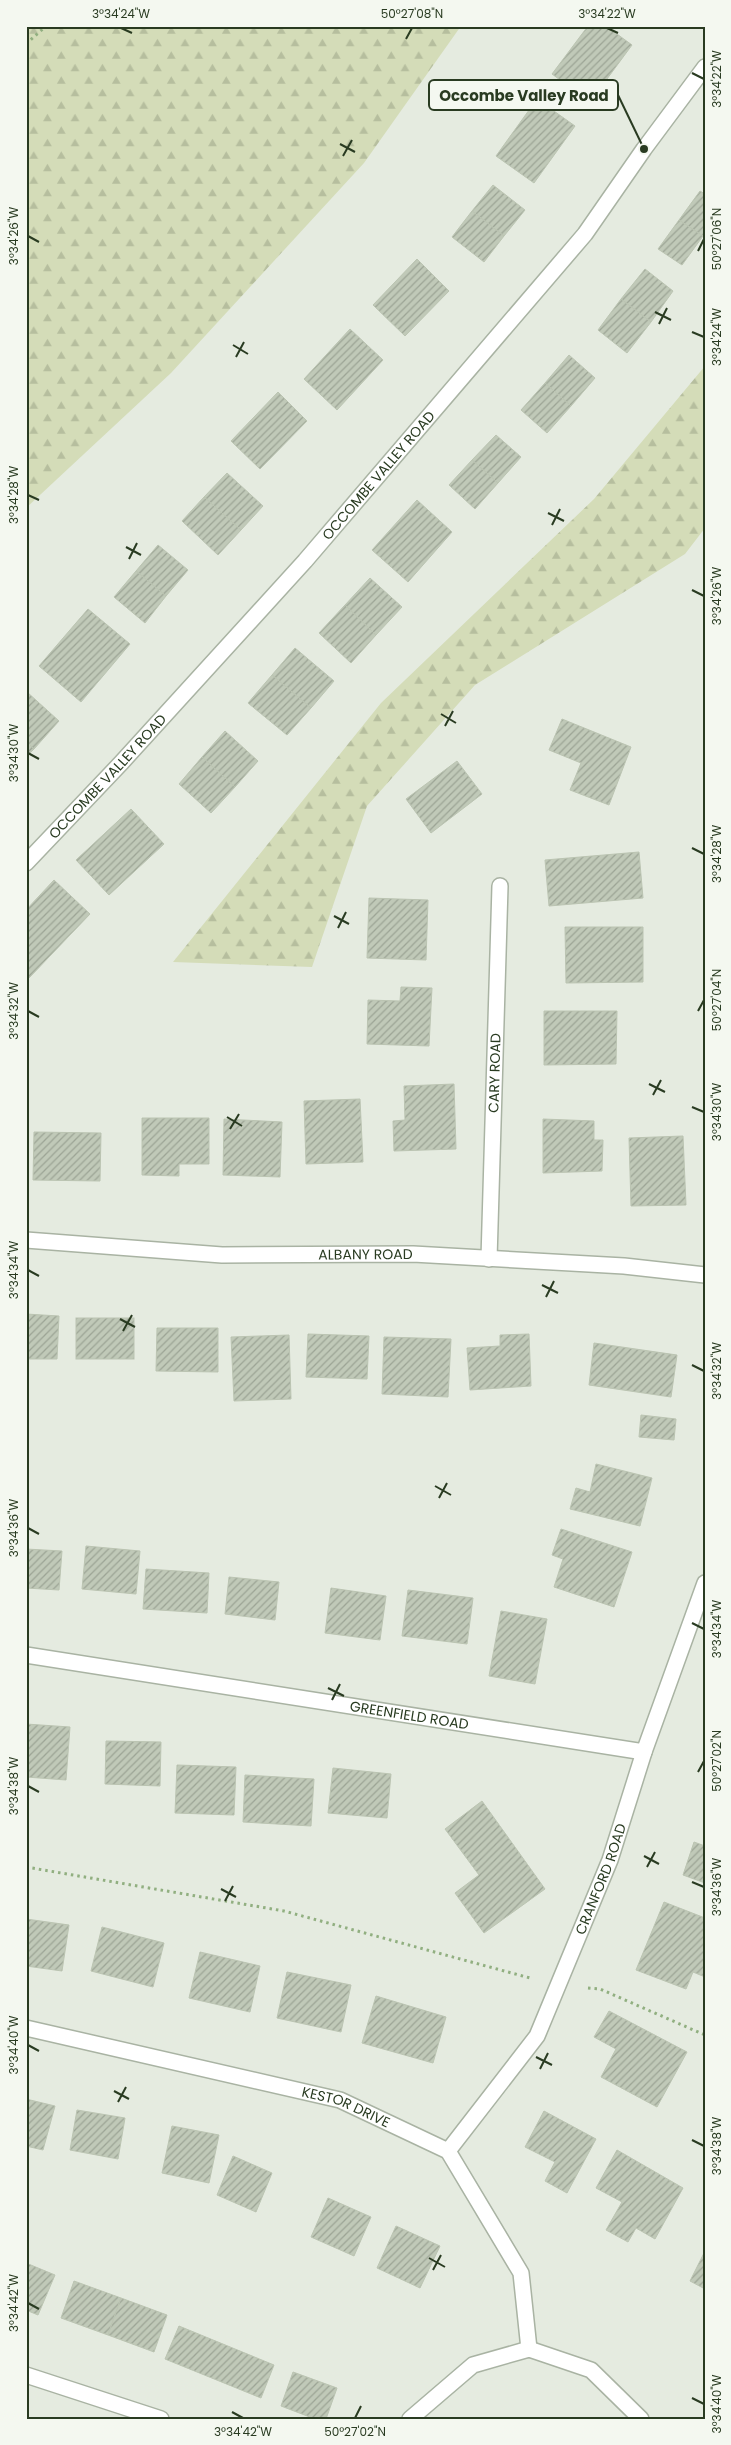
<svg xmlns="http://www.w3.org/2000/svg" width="731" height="2445" font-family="Poppins,sans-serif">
  <defs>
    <pattern id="forest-firs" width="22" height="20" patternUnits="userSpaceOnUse" patternTransform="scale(1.25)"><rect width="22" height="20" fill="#d4dcb8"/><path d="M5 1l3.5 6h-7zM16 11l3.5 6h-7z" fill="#b6be9e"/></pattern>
    <pattern id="building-hatch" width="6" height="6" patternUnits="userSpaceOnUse" patternTransform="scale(1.25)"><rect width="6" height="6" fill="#c0c9b8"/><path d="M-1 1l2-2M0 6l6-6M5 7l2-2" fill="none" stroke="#9ca495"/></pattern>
  </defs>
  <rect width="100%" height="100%" fill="#e5ebe0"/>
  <g fill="url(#forest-firs)">
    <path d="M26 26H461L364 163 171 373 26 508Z"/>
    <path d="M705 366V528L685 554 475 685 367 806 312 967 173 962 381 703 594 499Z"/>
  </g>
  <g fill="url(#building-hatch)" stroke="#bbc4b2">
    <path d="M588 26H606L632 45 590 102 552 74Z"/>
    <path d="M537 99 575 126 534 183 496 156Z"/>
    <path d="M493 185 525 210 504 236 472 211Z"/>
    <path d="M700 191 705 194V234L703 236 679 220Z"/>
    <path d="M472 211 504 236 484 262 452 237Z"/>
    <path d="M679 220 703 236 682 265 658 249Z"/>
    <path d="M417 259 449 291 405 336 373 305Z"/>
    <path d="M645 269 673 291 651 322 621 299Z"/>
    <path d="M621 299 651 322 627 353 598 330Z"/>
    <path d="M350 329 383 360 337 410 304 379Z"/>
    <path d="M569 355 595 378 571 406 545 383Z"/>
    <path d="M545 383 571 406 547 433 521 410Z"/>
    <path d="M278 392 307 421 260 469 231 441Z"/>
    <path d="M496 435 521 457 498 483 472 460Z"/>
    <path d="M472 460 498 483 475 509 449 485Z"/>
    <path d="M227 473 263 506 241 530 204 497Z"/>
    <path d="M204 497 241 530 218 555 182 521Z"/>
    <path d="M417 500 452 532 408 582 372 550Z"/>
    <path d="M158 545 188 570 166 596 136 571Z"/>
    <path d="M136 571 166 596 145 623 114 597Z"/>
    <path d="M370 578 402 607 376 635 345 605Z"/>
    <path d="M345 605 376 635 351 663 319 633Z"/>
    <path d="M88 609 130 644 81 702 39 666Z"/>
    <path d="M295 648 334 681 311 708 272 675Z"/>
    <path d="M272 675 311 708 287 735 248 703Z"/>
    <path d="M27 692 59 721 34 749 26 741Z"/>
    <path d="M562 719 631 747 609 805 570 790 581 763 549 750Z"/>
    <path d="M225 731 258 761 235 787 202 757Z"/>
    <path d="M26 741 34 749 26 757Z"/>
    <path d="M202 757 235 787 211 813 179 784Z"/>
    <path d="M457 761 482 794 431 833 406 799Z"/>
    <path d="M131 809 164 844 109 895 76 860Z"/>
    <path d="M639 852 643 898 549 906 545 860Z"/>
    <path d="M54 880 90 914 29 978 26 976V910Z"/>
    <path d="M369 898 428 900 426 960 367 958Z"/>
    <path d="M565 927H643V982L566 983Z"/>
    <path d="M401 987 432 988 429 1046 367 1044 368 1000 400 1001Z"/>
    <path d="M544 1011H617L616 1064 544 1065Z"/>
    <path d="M454 1084 456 1149 394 1151 393 1121 405 1120 404 1086Z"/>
    <path d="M360 1099 363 1162 306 1164 304 1101Z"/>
    <path d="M142 1118H209V1164H179V1176L142 1175Z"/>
    <path d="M224 1119 282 1122 280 1177 223 1175Z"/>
    <path d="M543 1119 594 1121V1140H603L602 1171 543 1173Z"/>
    <path d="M34 1132 101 1133 100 1181 33 1180Z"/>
    <path d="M683 1136 686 1205 631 1206 629 1138Z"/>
    <path d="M26 1314 59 1316 57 1359H26Z"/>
    <rect x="76" y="1318" width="58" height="41"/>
    <path d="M157 1328H218V1372L156 1371Z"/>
    <path d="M308 1334 369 1336 367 1379 306 1377Z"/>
    <path d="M529 1334 531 1386 470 1390 467 1348 500 1346V1335Z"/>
    <path d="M289 1335 291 1399 234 1401 231 1337Z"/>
    <path d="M384 1337 451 1339 448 1397 382 1394Z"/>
    <path d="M594 1343 677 1355 671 1397 589 1385Z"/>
    <path d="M641 1415 676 1419 674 1440 639 1437Z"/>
    <path d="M596 1464 652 1478 640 1526 570 1509 576 1488 590 1492Z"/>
    <path d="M561 1529 632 1552 614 1607 554 1587 563 1559 552 1555Z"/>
    <path d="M86 1546 140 1551 136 1594 82 1589Z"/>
    <path d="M26 1549 62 1551 59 1590 26 1588Z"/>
    <path d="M146 1569 209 1573 207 1613 143 1609Z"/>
    <path d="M229 1577 279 1582 275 1620 225 1614Z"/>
    <path d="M331 1588 386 1596 380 1640 325 1633Z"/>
    <path d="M408 1590 473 1598 467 1644 402 1636Z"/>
    <path d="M501 1611 547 1619 535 1684 489 1676Z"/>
    <path d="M26 1724 70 1727 66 1780 26 1777Z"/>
    <path d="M106 1741 161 1742 160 1786 105 1784Z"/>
    <path d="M177 1765 236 1767 234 1815 175 1813Z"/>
    <path d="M333 1768 391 1774 387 1818 328 1813Z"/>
    <path d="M245 1775 314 1779 311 1826 243 1822Z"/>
    <path d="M482 1801 545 1889 484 1933 455 1893 479 1875 445 1829Z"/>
    <path d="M694 1842 705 1846V1883L683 1875Z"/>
    <path d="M664 1902 705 1918V1977L693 1972 686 1989 636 1970Z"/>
    <path d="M26 1919 69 1925 62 1971 26 1966Z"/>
    <path d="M102 1927 164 1943 153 1987 91 1971Z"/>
    <path d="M200 1952 260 1966 250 2012 189 1998Z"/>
    <path d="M287 1972 351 1985 341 2032 277 2018Z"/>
    <path d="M376 1996 446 2017 433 2063 362 2043Z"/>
    <path d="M609 2011 687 2052 657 2107 601 2077 616 2049 594 2037Z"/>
    <path d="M26 2099 55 2106 43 2150 26 2146Z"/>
    <path d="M77 2110 125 2118 118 2159 70 2150Z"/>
    <path d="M544 2111 596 2139 567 2193 545 2181 555 2162 525 2147Z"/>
    <path d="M172 2126 219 2135 209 2183 162 2173Z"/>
    <path d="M617 2150 683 2188 655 2239 636 2228 628 2242 606 2230 622 2202 596 2188Z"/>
    <path d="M233 2156 272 2173 256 2212 217 2195Z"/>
    <path d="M328 2198 371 2217 354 2256 311 2237Z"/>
    <path d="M396 2226 440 2246 420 2288 377 2268Z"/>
    <path d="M705 2251V2289L690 2281Z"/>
    <path d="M26 2263 55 2275 38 2315 26 2310Z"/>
    <path d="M74 2281 121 2298 108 2335 61 2318Z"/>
    <path d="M121 2298 167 2315 154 2352 108 2335Z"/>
    <path d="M179 2326 274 2365 261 2398 165 2359Z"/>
    <path d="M293 2372 337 2388 326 2419H315L281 2406Z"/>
  </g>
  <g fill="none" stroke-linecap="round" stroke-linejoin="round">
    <defs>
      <g id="minor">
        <path id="s1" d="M26 863 122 762 305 561 585 234 644 149 705 67"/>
        <path id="s2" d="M26 1240 222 1255 413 1254 624 1266 705 1275"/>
        <path id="s3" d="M489 1259 500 886"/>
        <path id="s4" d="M26 1655 644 1752"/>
        <path id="s5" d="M26 2028 340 2100 448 2151 521 2273 529 2349"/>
        <path id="s6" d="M448 2151 537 2036 610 1860 644 1752 705 1583"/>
        <path d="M529 2349 591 2370 641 2419"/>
        <path d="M26 2375 161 2419"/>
        <path d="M410 2419 473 2365 529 2349"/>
      </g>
    </defs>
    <use href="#minor" stroke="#a9b3a3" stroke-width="18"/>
    <g stroke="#91af80" stroke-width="3" stroke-dasharray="2.5 4" stroke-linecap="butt">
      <path d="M26 44 46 26"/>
      <path d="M26 1867 284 1911 530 1978"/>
      <path d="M588 1988 600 1989 705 2035"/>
    </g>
    <use href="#minor" stroke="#fff" stroke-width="15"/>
  </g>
  <path fill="none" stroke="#293b21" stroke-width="2" d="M121 28 132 33M607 28 618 33M406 39 412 28M692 73 704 79M340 144 355 152M343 156 352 140M28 236 39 242M698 251 704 239M655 312 671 320M659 324 667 308M692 332 704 337M233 345 248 354M236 357 244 342M28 495 39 500M548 513 564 521M552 525 560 509M126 547 141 555M129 559 137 543M692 590 704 596M441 714 456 723M445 726 453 711M28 753 39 759M692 848 704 854M334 916 349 924M338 928 346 912M28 1011 39 1017M698 1011 704 1000M649 1084 665 1092M653 1095 661 1080M692 1107 704 1112M227 1117 242 1126M230 1129 239 1114M28 1270 39 1276M542 1285 558 1293M546 1297 554 1281M120 1319 135 1327M123 1331 132 1315M692 1365 704 1371M435 1486 451 1495M439 1498 447 1483M28 1528 39 1534M692 1623 704 1629M328 1688 344 1696M332 1700 340 1684M698 1772 704 1761M28 1786 39 1792M644 1856 659 1864M647 1867 655 1852M692 1882 704 1887M221 1889 236 1897M225 1901 233 1886M28 2045 39 2051M536 2057 552 2065M540 2069 548 2053M114 2091 129 2099M118 2102 126 2087M692 2140 704 2146M429 2258 445 2267M433 2270 441 2255M28 2303 39 2309M692 2398 704 2404M232 2412 243 2418M355 2418 361 2406"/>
  <g text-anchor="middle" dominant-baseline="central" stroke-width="4" stroke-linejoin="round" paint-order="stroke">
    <g font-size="14" fill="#293b21" stroke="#f4f8f0">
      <text stroke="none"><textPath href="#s1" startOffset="524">OCCOMBE VALLEY ROAD</textPath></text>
      <text stroke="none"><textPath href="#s1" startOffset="119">OCCOMBE VALLEY ROAD</textPath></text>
      <text stroke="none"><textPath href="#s3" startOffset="186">CARY ROAD</textPath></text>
      <text stroke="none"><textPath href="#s2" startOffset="340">ALBANY ROAD</textPath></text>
      <text stroke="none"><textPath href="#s4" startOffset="388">GREENFIELD ROAD</textPath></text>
      <text stroke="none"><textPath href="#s6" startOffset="315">CRANFORD ROAD</textPath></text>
      <text stroke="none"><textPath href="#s5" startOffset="330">KESTOR DRIVE</textPath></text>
    </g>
  </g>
  <path fill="none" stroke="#293b21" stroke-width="2" d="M644 149L618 95"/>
  <circle fill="#293b21" stroke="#f4f8f0" stroke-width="2" cx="644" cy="149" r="5"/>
  <rect fill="#f4f8f0" stroke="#293b21" stroke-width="2" x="429" y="80" width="189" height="30" rx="5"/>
  <g font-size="15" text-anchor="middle" font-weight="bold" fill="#293b21">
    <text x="524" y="101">Occombe Valley Road</text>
  </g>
  <rect width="731" height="2445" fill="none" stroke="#f4f8f0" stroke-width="55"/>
  <rect x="28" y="28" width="676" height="2390" fill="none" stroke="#293b21" stroke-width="2"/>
  <g font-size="12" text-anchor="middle" fill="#293b21">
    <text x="121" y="18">3°34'24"W</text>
    <text x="412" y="18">50°27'08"N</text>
    <text x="607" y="18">3°34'22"W</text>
    <text transform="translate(717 79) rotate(-90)" y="4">3°34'22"W</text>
    <text transform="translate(14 236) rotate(-90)" y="4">3°34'26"W</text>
    <text transform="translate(717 239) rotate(-90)" y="4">50°27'06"N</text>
    <text transform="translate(717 337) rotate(-90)" y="4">3°34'24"W</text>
    <text transform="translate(14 495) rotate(-90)" y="4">3°34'28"W</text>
    <text transform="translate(717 596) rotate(-90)" y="4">3°34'26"W</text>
    <text transform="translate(14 753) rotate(-90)" y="4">3°34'30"W</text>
    <text transform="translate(717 854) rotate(-90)" y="4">3°34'28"W</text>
    <text transform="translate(717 1000) rotate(-90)" y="4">50°27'04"N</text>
    <text transform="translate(14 1011) rotate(-90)" y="4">3°34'32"W</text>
    <text transform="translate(717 1112) rotate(-90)" y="4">3°34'30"W</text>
    <text transform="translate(14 1270) rotate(-90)" y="4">3°34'34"W</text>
    <text transform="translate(717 1371) rotate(-90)" y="4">3°34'32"W</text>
    <text transform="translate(14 1528) rotate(-90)" y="4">3°34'36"W</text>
    <text transform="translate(717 1629) rotate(-90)" y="4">3°34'34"W</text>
    <text transform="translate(717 1761) rotate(-90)" y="4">50°27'02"N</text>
    <text transform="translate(14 1786) rotate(-90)" y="4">3°34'38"W</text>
    <text transform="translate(717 1887) rotate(-90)" y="4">3°34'36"W</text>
    <text transform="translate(14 2045) rotate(-90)" y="4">3°34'40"W</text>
    <text transform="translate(717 2146) rotate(-90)" y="4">3°34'38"W</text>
    <text transform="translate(14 2303) rotate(-90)" y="4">3°34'42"W</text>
    <text transform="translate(717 2404) rotate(-90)" y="4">3°34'40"W</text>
    <text x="243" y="2436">3°34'42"W</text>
    <text x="355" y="2436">50°27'02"N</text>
  </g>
</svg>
